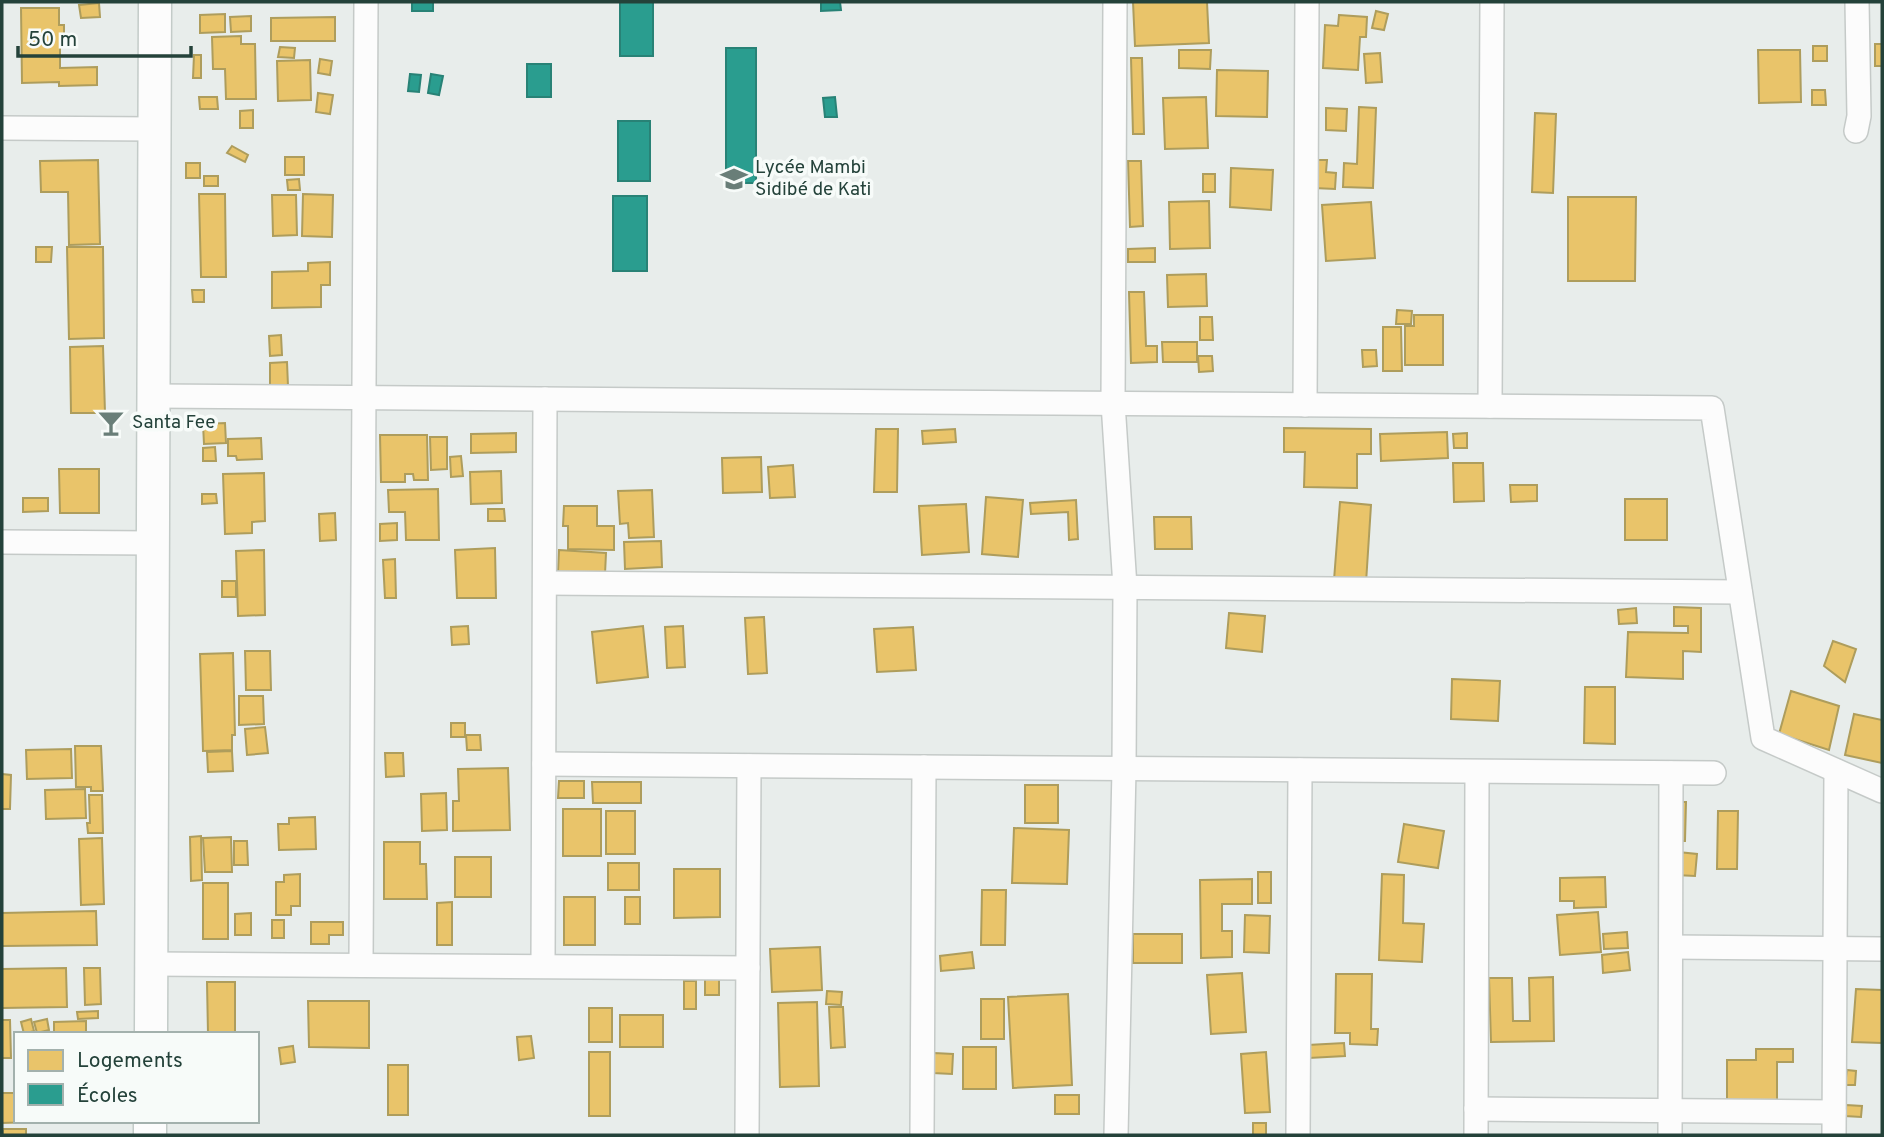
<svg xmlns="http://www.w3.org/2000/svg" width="1884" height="1137" font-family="Overpass,sans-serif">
  <rect width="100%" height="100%" fill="#e8edeb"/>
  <g fill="#e9c46a" stroke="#ae9d5c" stroke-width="2">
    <path d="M1133 2H1207L1209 43 1135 46Z"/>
    <path d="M99 3 100 17 81 18 79 5Z"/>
    <path d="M21 8H59V25H64V46H60V68L97 67V85L59 86V82L22 83Z"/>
    <path d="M1376 11 1388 14 1384 30 1372 28Z"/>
    <path d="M225 14V32L200 33V15Z"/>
    <path d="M1339 15 1367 17 1366 37H1360L1358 70 1323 68 1325 25 1338 26Z"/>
    <path d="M251 16V31L231 32 230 17Z"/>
    <path d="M335 17V41H271V18Z"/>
    <path d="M241 36V44H255L256 99H226L225 69H213L212 37Z"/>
    <rect x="1875" y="44" width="7" height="22"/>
    <rect x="1813" y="46" width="14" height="15"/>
    <path d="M280 47 295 48 294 58 278 57Z"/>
    <path d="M1179 50H1211L1210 69 1179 68Z"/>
    <path d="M1758 50H1800L1801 102 1759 103Z"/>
    <path d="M1380 53 1382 82 1366 83 1364 54Z"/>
    <path d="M194 55H201V78H193Z"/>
    <path d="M1131 58H1142L1144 134H1133Z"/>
    <path d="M320 59 332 61 330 75 318 73Z"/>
    <path d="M310 60 311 100 278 101 277 61Z"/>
    <path d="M1217 70 1268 71 1267 117 1216 116Z"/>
    <path d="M1812 90H1825L1826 105H1812Z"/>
    <path d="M318 93 333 95 330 114 316 112Z"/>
    <path d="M199 97H217L218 109H200Z"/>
    <path d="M1206 97 1208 148 1165 149 1163 98Z"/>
    <path d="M1359 107 1376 108 1373 188 1343 187 1344 163 1357 164Z"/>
    <path d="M1326 108 1347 109 1346 131 1326 130Z"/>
    <path d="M253 110V128H240V111Z"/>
    <path d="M1535 113 1556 114 1553 193 1532 192Z"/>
    <path d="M232 146 248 155 245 162 227 153Z"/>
    <rect x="285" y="157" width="19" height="18"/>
    <path d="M98 160 100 244 69 245 68 192H41L40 161Z"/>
    <path d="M1315 160H1327L1326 172 1336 173 1335 189 1314 188Z"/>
    <path d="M1128 161H1141L1143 226 1130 227Z"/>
    <rect x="186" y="163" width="14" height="15"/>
    <path d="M1231 168 1273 170 1271 210 1230 207Z"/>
    <rect x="1203" y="174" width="12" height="18"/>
    <rect x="204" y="176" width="14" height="10"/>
    <path d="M299 179 300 190H288L287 180Z"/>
    <path d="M199 194H225L226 277H201Z"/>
    <path d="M303 194 333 195 332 237 302 236Z"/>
    <path d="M272 195H296L297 235 273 236Z"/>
    <path d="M1568 197H1636L1635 281H1568Z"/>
    <path d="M1209 201 1210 248 1170 249 1169 202Z"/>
    <path d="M1371 202 1375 258 1326 261 1322 205Z"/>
    <path d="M36 247H52L51 262H36Z"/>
    <path d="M67 247H103L104 338 69 339Z"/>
    <path d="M1155 248V262H1128V249Z"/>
    <path d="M330 262V285H321V307L272 308V272L308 271V263Z"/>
    <path d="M1206 274 1207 306 1168 307 1167 275Z"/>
    <path d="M192 290H204V302H193Z"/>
    <path d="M1129 292H1144L1146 346H1157V362L1131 363Z"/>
    <path d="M1397 310 1412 311 1411 324H1396Z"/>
    <path d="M1414 315H1443V365H1405V326H1414Z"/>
    <path d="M1200 317H1212L1213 340H1200Z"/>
    <path d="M1383 327H1401L1402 371H1383Z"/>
    <path d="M281 335 282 355 270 356 269 336Z"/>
    <path d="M1162 342H1197V362H1163Z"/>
    <path d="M103 346 105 413H71L70 347Z"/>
    <path d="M1362 350H1376L1377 366 1363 367Z"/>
    <path d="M1198 356H1212L1213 371 1199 372Z"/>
    <path d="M287 362 288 386 270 387V363Z"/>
    <path d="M225 423 226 443 204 444 203 424Z"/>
    <path d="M1284 428 1371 429V454H1357V488L1304 487 1305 452H1284Z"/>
    <path d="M876 429H898L897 492H874Z"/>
    <path d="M955 429 956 442 923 444 922 431Z"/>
    <path d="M1447 432 1448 458 1381 461 1380 434Z"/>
    <path d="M516 433V452L471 453V434Z"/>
    <path d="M1467 433V448H1454L1453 434Z"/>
    <path d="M380 435H427L428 480H414L413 474H405V482H381Z"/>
    <path d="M430 437H447V469L431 470Z"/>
    <path d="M261 438 262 459 237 460 236 456H228V439Z"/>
    <path d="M215 447 216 461H203V448Z"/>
    <path d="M461 456 463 476 451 477 450 457Z"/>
    <path d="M761 457 762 492 723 493 722 458Z"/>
    <path d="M1453 463H1483L1484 501 1454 502Z"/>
    <path d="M793 465 795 497 770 498 768 467Z"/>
    <path d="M59 469H99V513H60Z"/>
    <path d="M501 471 502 503 471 504 470 472Z"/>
    <path d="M264 473 265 521 252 522V533L225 534 223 474Z"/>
    <path d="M1510 485H1537V501L1511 502Z"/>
    <path d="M438 489 439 540H406L405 512H389L388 490Z"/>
    <path d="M652 490 654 537 629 538 628 523 620 524 618 491Z"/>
    <path d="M202 494H216L217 503 202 504Z"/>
    <path d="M986 497 1023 500 1018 557 982 554Z"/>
    <path d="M23 498H48V511L23 512Z"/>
    <rect x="1625" y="499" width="42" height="41"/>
    <path d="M1076 500 1078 539 1069 540 1068 512 1031 514 1030 503Z"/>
    <path d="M1340 502 1371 505 1366 583 1334 580Z"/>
    <path d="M966 504 969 552 922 555 919 506Z"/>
    <path d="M564 506H597V526H614V550L568 549V526H563Z"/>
    <path d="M488 509H504L505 521H488Z"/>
    <path d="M335 513 336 540 320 541 319 514Z"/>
    <path d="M1154 517H1191L1192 549H1155Z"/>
    <path d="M397 523V540L380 541V524Z"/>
    <path d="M661 541 662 567 625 569 624 542Z"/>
    <path d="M495 548 496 598H457L455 550Z"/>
    <path d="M264 550 265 615 238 616 236 551Z"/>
    <path d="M559 550 606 553 605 574 558 572Z"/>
    <path d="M395 559 396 598H385L383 560Z"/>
    <rect x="222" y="581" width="14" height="16"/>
    <path d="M1674 607 1701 608V652L1683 651V679L1626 677 1628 632 1688 633V626H1674Z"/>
    <path d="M1636 608 1637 623 1619 624 1618 610Z"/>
    <path d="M1229 613 1265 616 1262 652 1226 648Z"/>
    <path d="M764 617 767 673 748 674 745 618Z"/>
    <path d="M468 626 469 644 452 645 451 627Z"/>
    <path d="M643 626 648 677 597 683 592 632Z"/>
    <path d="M683 626 685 667 667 668 665 627Z"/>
    <path d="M913 627 916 670 877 672 874 629Z"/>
    <path d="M1833 641 1856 649 1845 682 1824 666Z"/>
    <path d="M245 651H270L271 690H246Z"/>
    <path d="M233 653 235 735H232V750L203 751 200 654Z"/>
    <path d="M1452 679 1500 681 1498 721 1451 719Z"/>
    <path d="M1585 687H1615V744L1584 743Z"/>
    <path d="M1791 691 1839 706 1829 750 1779 734Z"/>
    <path d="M239 696H263L264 724 239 725Z"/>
    <path d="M1854 714 1882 720V763L1845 755Z"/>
    <rect x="451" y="723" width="14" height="14"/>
    <path d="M265 727 268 753 247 755 245 729Z"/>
    <path d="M466 735H480L481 750H467Z"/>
    <path d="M75 746H101L103 791H91V787H76Z"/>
    <path d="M71 749 72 778 27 779 26 750Z"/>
    <path d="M232 751 233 771 208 772 207 752Z"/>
    <path d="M385 753H403L404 776 386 777Z"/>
    <path d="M508 768 510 830 453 831V801H459L458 769Z"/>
    <path d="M2 774 11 775 10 809H2Z"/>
    <path d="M559 781H584V798H558Z"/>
    <path d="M592 782H641V803H593Z"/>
    <rect x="1025" y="785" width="33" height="38"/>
    <path d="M85 789 86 818 46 819 45 790Z"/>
    <path d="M446 793 447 830 422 831 421 794Z"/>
    <path d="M89 795H102L103 833H88L87 823H90Z"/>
    <path d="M1675 802H1686L1685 841H1674Z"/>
    <rect x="563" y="809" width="38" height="47"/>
    <rect x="606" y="811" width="29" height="43"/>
    <path d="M1718 811H1738L1737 869H1717Z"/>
    <path d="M315 817 316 849 279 850 278 824H289V818Z"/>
    <path d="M1404 824 1444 831 1438 868 1398 862Z"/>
    <path d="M1014 828 1069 830 1067 884 1012 883Z"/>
    <path d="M201 836 202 880 191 881 190 837Z"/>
    <path d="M231 837 232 872H205L203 838Z"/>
    <path d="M102 838 104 904 81 905 79 839Z"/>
    <path d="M234 841H247L248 865H234Z"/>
    <path d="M384 842H420V864H426L427 899H384Z"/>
    <path d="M1678 852 1697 854 1695 876 1676 875Z"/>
    <rect x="455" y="857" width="36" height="40"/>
    <rect x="608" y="863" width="31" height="27"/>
    <path d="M674 869H720V917L674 918Z"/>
    <rect x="1258" y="872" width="13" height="31"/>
    <path d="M300 874V906H291V915H276V882H284V875Z"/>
    <path d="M1382 874 1404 875 1403 923 1424 924 1422 962 1379 960Z"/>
    <path d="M1605 877 1606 907 1574 908V901H1560V878Z"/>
    <path d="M1252 879V904H1222V931H1232V957L1201 958 1200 880Z"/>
    <rect x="203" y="883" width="25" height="56"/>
    <path d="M982 890H1006L1005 945H981Z"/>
    <rect x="564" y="897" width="31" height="48"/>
    <rect x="625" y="897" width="15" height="27"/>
    <path d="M452 902V945H437V903Z"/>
    <path d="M96 911 97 945 2 946V913Z"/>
    <path d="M1598 912 1601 952 1560 955 1557 915Z"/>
    <path d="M251 913V935H235V914Z"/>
    <path d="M1245 915 1270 916 1269 953 1244 952Z"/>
    <rect x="272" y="920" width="12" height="18"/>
    <path d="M311 922H343V935H329V944H311Z"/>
    <path d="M1627 932 1628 948 1604 949 1603 934Z"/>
    <rect x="1133" y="934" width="49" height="29"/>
    <path d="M820 947 822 990 772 992 770 949Z"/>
    <path d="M972 952 974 968 941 971 940 956Z"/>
    <path d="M1628 952 1630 970 1603 973 1602 955Z"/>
    <path d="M66 968 67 1007 2 1008V969Z"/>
    <path d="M84 968H100L101 1004 85 1005Z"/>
    <path d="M1242 973 1246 1032 1211 1034 1207 975Z"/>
    <path d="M1336 974H1372L1371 1029H1378L1377 1045 1350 1044V1033H1335Z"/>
    <path d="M1553 977 1554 1041 1491 1042 1489 978H1512L1513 1021H1530L1529 978Z"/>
    <rect x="705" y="979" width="14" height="16"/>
    <rect x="684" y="981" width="12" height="28"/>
    <path d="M207 982H235V1034H208Z"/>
    <path d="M1856 989 1882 990V1043L1852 1042Z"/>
    <path d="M827 991 842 992 841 1005 826 1004Z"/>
    <path d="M1068 994 1072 1085 1013 1088 1008 997Z"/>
    <rect x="981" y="999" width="23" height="40"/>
    <path d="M308 1001H369V1048L309 1047Z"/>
    <path d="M817 1002 819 1086 780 1087 778 1003Z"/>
    <path d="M829 1007H843L845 1047 831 1048Z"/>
    <rect x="589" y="1008" width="23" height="34"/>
    <path d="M98 1011V1018L78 1019 77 1012Z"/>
    <rect x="620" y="1015" width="43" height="32"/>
    <path d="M31 1019 34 1031 24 1034 21 1022Z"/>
    <path d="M47 1019 49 1030 37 1033 34 1022Z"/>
    <path d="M2 1020H10L11 1058H2Z"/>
    <path d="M86 1021V1032L54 1033V1022Z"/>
    <path d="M531 1036 534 1058 519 1060 517 1037Z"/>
    <path d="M1344 1043 1345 1056 1309 1058 1308 1045Z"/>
    <path d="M293 1046 295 1062 281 1064 279 1048Z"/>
    <rect x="963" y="1047" width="33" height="42"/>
    <path d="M1756 1049H1793V1062H1777V1105H1727V1060H1756Z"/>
    <rect x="589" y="1052" width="21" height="64"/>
    <path d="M1266 1052 1270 1112 1245 1113 1241 1054Z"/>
    <path d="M934 1053 953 1054 952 1074 933 1073Z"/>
    <rect x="388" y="1065" width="20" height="50"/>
    <path d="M1847 1070 1856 1071 1855 1085H1845Z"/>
    <path d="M2 1093H16V1121H70L2 1123Z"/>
    <rect x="1055" y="1095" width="24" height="19"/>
    <path d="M1846 1105 1862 1106 1861 1117 1845 1116Z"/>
    <rect x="1253" y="1123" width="13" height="12"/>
    <rect x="3" y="1129" width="23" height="6"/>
  </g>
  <g fill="#2a9d8f" stroke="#288276" stroke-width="2">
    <rect x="412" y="2" width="21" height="9"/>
    <rect x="620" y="2" width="33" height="54"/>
    <path d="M821 2H840L841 10 821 11Z"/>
    <rect x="726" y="48" width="30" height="135"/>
    <rect x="527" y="64" width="24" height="33"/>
    <path d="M410 74 421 75 419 92 408 91Z"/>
    <path d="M431 74 443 76 439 95 428 93Z"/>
    <path d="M835 97 837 117H825L823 98Z"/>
    <rect x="618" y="121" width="32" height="60"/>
    <rect x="613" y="196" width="34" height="75"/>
  </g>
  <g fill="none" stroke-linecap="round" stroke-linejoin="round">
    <defs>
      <g id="minor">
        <path d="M1115 2 1113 403 1125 587 1124 769 1116 1135"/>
        <path d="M2 128 155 129"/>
        <path d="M1856 131 1859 116 1857 2"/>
        <path d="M154 396 1712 408 1763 738 1882 791"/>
        <path d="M1305 405 1307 2"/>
        <path d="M1490 406 1492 2"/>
        <path d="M2 542 153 543"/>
        <path d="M545 583 1740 592"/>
        <path d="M544 764 1714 773"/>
        <path d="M1671 947 1882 949"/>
        <path d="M151 964 748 968"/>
        <path d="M361 965 366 2"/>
        <path d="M543 966 545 399"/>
        <path d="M1476 1109 1834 1112"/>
        <path d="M747 1135 749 766"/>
        <path d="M922 1135 924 767"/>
        <path d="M1298 1135 1300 770"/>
        <path d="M1476 1135 1477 772"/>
        <path d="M1670 1135 1671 773"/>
        <path d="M1834 1135 1836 771"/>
      </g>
      <g id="secondary">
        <path d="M151 1034 155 2"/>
        <path d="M150 1135V1121"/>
      </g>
    </defs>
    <use href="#minor" stroke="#c5cac8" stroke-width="26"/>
    <use href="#secondary" stroke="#c3cbc8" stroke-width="35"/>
    <use href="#minor" stroke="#fcfcfc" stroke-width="23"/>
    <use href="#secondary" stroke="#fcfcfc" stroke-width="32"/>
  </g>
  <defs>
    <symbol id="school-bare" viewBox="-9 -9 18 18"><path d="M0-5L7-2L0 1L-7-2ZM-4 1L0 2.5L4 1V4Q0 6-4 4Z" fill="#697e78" stroke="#f7fbf9" stroke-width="2.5" paint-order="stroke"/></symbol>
    <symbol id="bar-bare" viewBox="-9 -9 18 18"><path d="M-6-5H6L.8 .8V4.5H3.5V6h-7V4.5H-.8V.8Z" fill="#697e78" stroke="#f7fbf9" stroke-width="2.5" paint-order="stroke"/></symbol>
  </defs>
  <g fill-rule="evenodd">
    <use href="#school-bare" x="715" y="160" width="38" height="38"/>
    <use href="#bar-bare" x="92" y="404" width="38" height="38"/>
  </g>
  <g text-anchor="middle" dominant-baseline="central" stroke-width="7" stroke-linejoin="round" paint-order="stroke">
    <g font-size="19" fill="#24423a" stroke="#f7fbf9" text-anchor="start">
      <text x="755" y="168">Lycée Mambi<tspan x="755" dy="22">Sidibé de Kati</tspan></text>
      <text x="132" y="423">Santa Fee</text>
    </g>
  </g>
  <rect width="1884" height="1137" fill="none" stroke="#24423a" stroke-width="7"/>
  <rect x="14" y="1032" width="245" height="91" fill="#f7fbf9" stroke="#a3b1ad" stroke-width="2"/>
  <rect x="28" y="1050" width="35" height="21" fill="#e9c46a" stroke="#a3b1ad" stroke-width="2"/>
  <text x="77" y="1067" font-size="21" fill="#24423a">Logements</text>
  <rect x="28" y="1084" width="35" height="21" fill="#2a9d8f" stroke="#a3b1ad" stroke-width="2"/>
  <text x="77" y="1102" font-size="21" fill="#24423a">Écoles</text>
  <path d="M18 46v10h173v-10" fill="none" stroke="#24423a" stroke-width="3.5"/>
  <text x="28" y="46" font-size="21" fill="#24423a" stroke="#f7fbf9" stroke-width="5" paint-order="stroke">50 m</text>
</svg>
